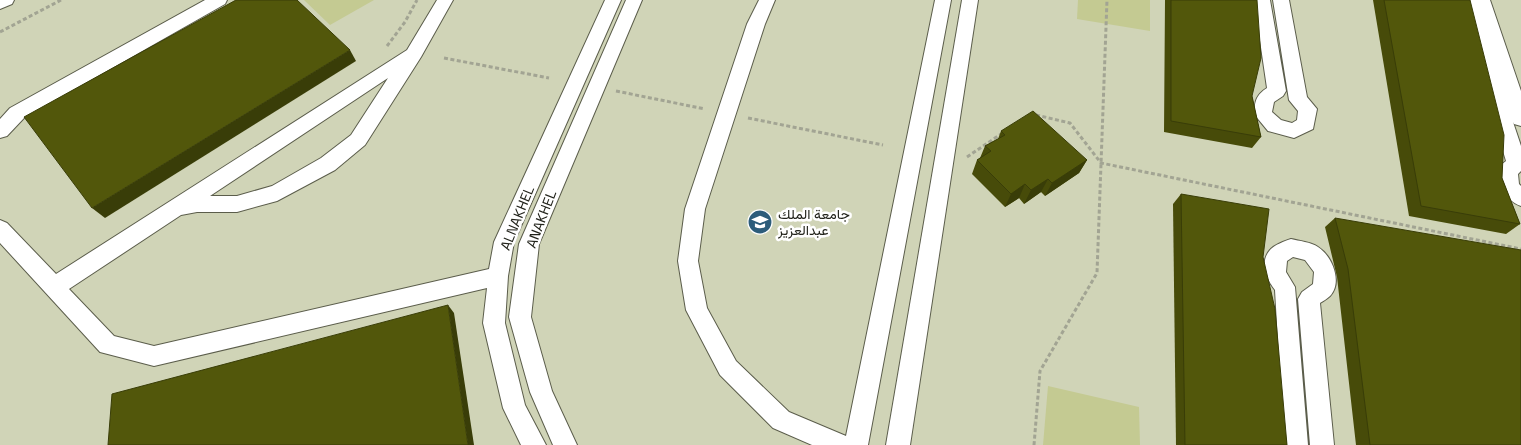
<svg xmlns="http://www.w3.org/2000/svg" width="1521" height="445" font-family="'Space Grotesk',Vazirmatn,sans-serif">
  <rect width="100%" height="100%" fill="#dee1cb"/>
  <rect fill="#d0d4b7" x="0" y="0" width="1521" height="445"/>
  <g fill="#c4ca92">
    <path d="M304 0H374L330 25Z"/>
    <path d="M1078 0H1150V31L1077 19Z"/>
    <path d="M1048 386 1139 407 1140 445H1043Z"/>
  </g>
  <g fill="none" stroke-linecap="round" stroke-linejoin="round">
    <defs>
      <g id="street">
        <path d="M0 0H14L12 4 0 9Z"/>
        <path d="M205 0H227L225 4 24 118 7 136 0 138V119L10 108Z"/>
        <path d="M437 0H453L421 57 365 145 335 170 277 201 237 212H197L181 215 69 289 114 336 154 346 489 269 494 242 605 0H621L514 242 508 276 505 323 525 405 546 445H521L503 408 483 323 487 288 154 366 100 352 0 243V220L7 223 56 274 407 50ZM388 78 351 135 321 158 272 186 237 196H210Z"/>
        <path d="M626 0H642L539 244 531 317 552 391 577 445H553L530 392 509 317 519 244Z"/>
        <path d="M759 0H775L765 24 705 209 698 261 707 308 736 361 789 412 846 436 935 0H951L868 445H812L773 428 720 375 686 310 678 261 685 209 747 24Z"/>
        <path d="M962 0H978L910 445H886Z"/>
        <path d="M1254 0H1270L1286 91 1283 96 1274 102 1272 112 1281 120 1292 123 1297 120 1298 111 1289 100 1273 0H1289L1307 97 1317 109 1313 129 1294 138 1268 131 1254 114C1255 101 1256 95 1267 88Z"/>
        <path d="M1458 0H1490L1521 91V126L1514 124 1513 122 1521 146V171L1518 174 1519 184 1521 186V206C1504 200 1487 174 1506 161Z"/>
        <path d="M1291 239C1299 241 1311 242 1318 247 1332 256 1343 282 1330 296 1327 299 1323 301 1320 303L1334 445H1310L1298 299 1302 292 1313 284 1314 272 1305 260 1293 257 1287 261 1286 272 1295 287 1308 445H1284L1275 290C1267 280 1259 262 1270 250 1274 245 1285 241 1291 239Z"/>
      </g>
    </defs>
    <use href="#street" stroke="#5b5d4b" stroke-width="2"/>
    <g stroke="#a2a493" stroke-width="3" stroke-dasharray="4 2.5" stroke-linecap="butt">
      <path d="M0 32 61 0"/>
      <path d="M387 46 405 22 417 0"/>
      <path d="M444 58 549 78"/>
      <path d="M616 91 705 109"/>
      <path d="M1036 115 1070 123 1101 163 1521 249"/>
      <path d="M748 118 883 145"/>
      <path d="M967 157 1001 134"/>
      <path d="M1034 445 1040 371 1097 273 1107 0"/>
    </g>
    <use href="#street" fill="#fff" fill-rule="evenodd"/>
  </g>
  <g fill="#474b09">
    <path d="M1165 0H1257L1252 96 1261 137 1252 148 1164 132Z"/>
    <path d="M1373 0H1470L1502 178 1520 224 1506 234 1409 216Z"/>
    <path d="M1001 131 1087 160 1079 173 1045 196 1041 192 1024 204 1019 198 1005 207 972 174 977 160 980 158 985 146 998 139Z"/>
    <path d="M1181 194 1263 257 1287 445H1176L1173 204Z"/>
    <path d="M1335 218 1521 445H1356L1337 277 1325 227Z"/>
  </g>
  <g fill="#393d08">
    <path d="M350 50 356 61 105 218 92 208Z"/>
    <path d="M1087 160 1079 173 1045 196 1052 183Z"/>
    <path d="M1048 179 1041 192 1024 204 1031 190Z"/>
    <path d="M1025 184 1019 198 1005 207 1011 194Z"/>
    <path d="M448 305 454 313 474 445H468Z"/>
  </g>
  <g fill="#52570b" stroke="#393d08">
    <path d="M236 0H297L350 50 92 208 24 117Z"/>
    <path d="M1171 0H1257L1261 58 1252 96 1261 137 1171 121Z"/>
    <path d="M1384 0H1470L1504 135 1502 178 1520 224 1421 206Z"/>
    <path d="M1033 111 1087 160 1052 183 1048 179 1031 190 1025 184 1011 194 977 160 991 151 985 146 1005 135 1001 131Z"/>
    <path d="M1181 194 1269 209 1263 257 1275 309 1287 445H1185Z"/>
    <path d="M1335 218 1521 250V445H1370L1348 269Z"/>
    <path d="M448 305 468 445H108L112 394Z"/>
  </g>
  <defs>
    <symbol id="university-disc" viewBox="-11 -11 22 22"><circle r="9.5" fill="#2c5c7a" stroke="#fff"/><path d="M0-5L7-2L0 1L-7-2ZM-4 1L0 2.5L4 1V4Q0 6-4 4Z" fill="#fff"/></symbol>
  </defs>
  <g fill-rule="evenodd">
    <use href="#university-disc" x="746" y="208" width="28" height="28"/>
  </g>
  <g text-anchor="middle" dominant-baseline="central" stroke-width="5" stroke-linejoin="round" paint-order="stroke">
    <g font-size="14" fill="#22231b" stroke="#fff" text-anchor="start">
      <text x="778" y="214">جامعة الملك<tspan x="778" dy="16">عبدالعزيز</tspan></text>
    </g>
    <g font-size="14" fill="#22231b" stroke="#fff">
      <text transform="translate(517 218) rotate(-68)">ALNAKHEL</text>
      <text transform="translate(541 219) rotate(-69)">ANAKHEL</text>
    </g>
  </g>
</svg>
